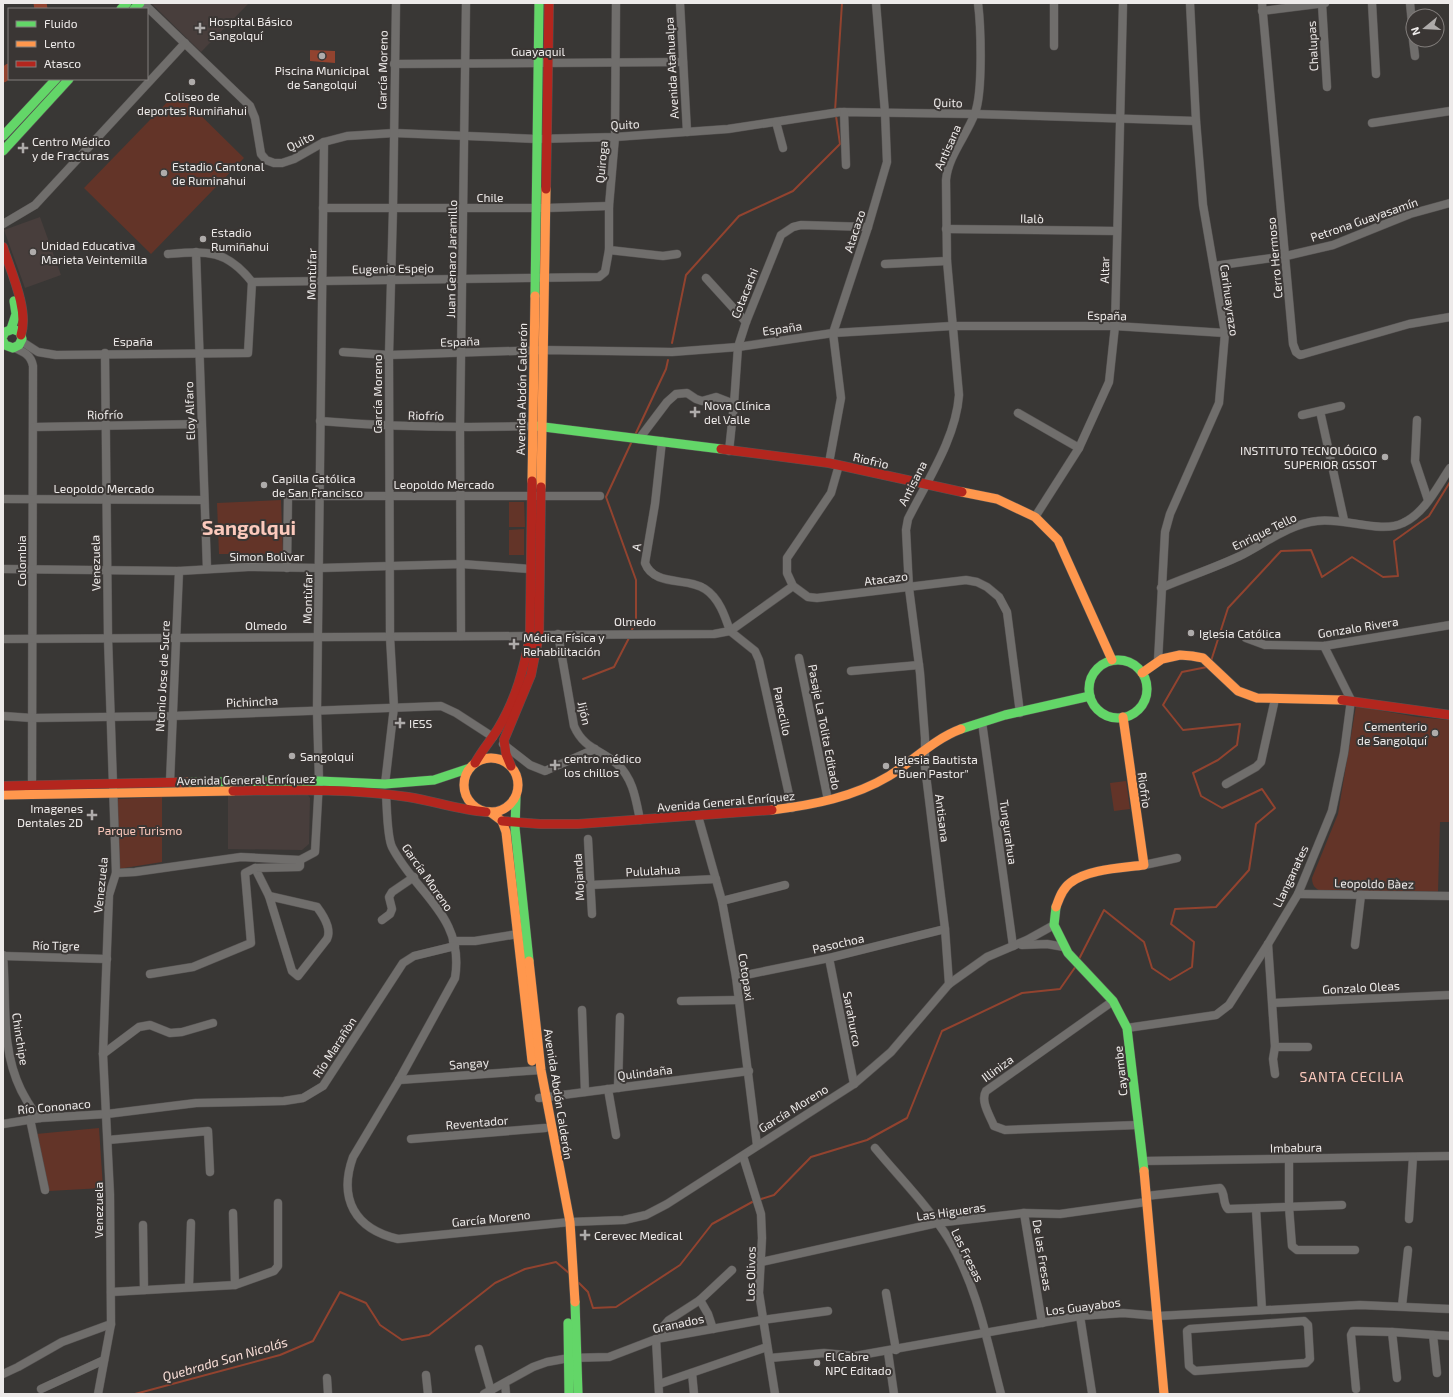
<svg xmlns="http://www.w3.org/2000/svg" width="1453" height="1397" font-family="'Exo 2',sans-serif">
  <rect width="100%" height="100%" fill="#393735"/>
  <g fill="#483e3c">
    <path d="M151 3H249L201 52Z"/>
    <path d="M40 217 61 275 25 288 4 230Z"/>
    <path d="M228 795H308L310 798 309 844 302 850 228 849Z"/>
  </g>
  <g fill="#633428">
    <path d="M177 92 244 158 151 254 84 188Z"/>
    <path d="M281 500 283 554H219L217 503Z"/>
    <path d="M509 502H524L525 527H509Z"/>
    <path d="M524 529V555H509V530Z"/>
    <path d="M1356 706 1417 717 1450 720V822H1440L1438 892 1321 891C1315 889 1312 885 1312 878L1338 814Z"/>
    <path d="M1126 781 1130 809 1114 811 1110 783Z"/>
    <path d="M162 797V862L118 869V799Z"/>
    <path d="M99 1128 103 1188 49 1191 36 1134Z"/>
  </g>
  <path fill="#92432f" d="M310 50 335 51V63L310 61Z"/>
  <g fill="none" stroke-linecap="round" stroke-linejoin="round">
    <g stroke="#92432f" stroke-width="2">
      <path d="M835 111 842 3"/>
      <path d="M672 343 686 275 739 216 793 191 840 144 836 116"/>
      <path d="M635 435 666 369 668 360"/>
      <path d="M631 632 636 620V580L606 497 632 441"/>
      <path d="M1211 661 1228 608 1281 551 1311 550 1322 577 1352 557 1383 577 1398 576 1394 541 1429 516 1450 482"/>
      <path d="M583 679 614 667 630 636"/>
      <path d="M1079 959 1104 910 1144 942 1152 968 1170 980 1192 967 1194 942 1171 924 1175 909 1216 907 1249 870 1256 824 1275 808 1262 789 1222 808 1201 796 1193 773 1218 760 1237 745 1240 724 1183 730 1163 705 1182 672 1207 667"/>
      <path d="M758 1200 774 1195 811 1157 867 1140 907 1118 942 1031 1022 993 1060 989 1076 966"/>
      <path d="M579 1283 588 1292 593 1308 616 1307 680 1265 712 1224 754 1201"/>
      <path d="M135 1394 280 1355 313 1341 340 1292 366 1303 380 1325 402 1340 429 1335 495 1283 525 1269 556 1262 570 1274"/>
    </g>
    <g stroke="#92432f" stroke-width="13">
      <path d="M40 3 41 9"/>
      <path d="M3 76 9 70"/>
    </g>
    <defs>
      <g id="street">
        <path d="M143 3 250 106 255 118 261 154 266 160 274 163H282L294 159 324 142 347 136 394 133 537 139 615 137 728 129 840 112 975 114 1196 121"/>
        <path d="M680 3 687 132"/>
        <path d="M1262 3 1293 344 1296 352 1300 355 1304 354 1409 324 1450 317"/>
        <path d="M1372 3 1376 74"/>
        <path d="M1410 3 1413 34"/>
        <path d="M1322 4 1327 87"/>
        <path d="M1262 11 1325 3"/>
        <path d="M1413 40 1415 56"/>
        <path d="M1054 46V3"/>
        <path d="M394 64 683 62"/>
        <path d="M844 112 846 165"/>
        <path d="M776 122 783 148"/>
        <path d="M1372 123 1450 111"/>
        <path d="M323 208H546L609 206"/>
        <path d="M3 224 35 205 185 43"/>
        <path d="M946 229 1117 231"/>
        <path d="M609 250 663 256 677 254"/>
        <path d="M196 252 207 569"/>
        <path d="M168 254C207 251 226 249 252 282"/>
        <path d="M885 264 947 261"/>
        <path d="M1214 266 1286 256 1333 245 1410 214 1450 203"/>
        <path d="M706 278 746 322"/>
        <path d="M252 282 599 277 605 272 609 250V206L615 137 616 3"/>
        <path d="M21 341 38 352 56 355 248 353 252 282"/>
        <path d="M15 348C24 352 31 355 33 366L32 785"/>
        <path d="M343 352 389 355 544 350 672 352 738 347 833 333 952 326H1115L1225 333"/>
        <path d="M1320 411 1344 520"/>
        <path d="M1018 413 1079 448"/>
        <path d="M1302 415 1341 406"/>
        <path d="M1417 420 1415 461 1428 500"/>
        <path d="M320 421C391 427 461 428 533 426"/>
        <path d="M34 427 201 424"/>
        <path d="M639 439 667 402 676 394 687 393 696 399 702 401 716 397 734 404"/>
        <path d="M662 441 655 504 645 563C654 587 688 577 705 589 719 598 725 616 730 631"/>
        <path d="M729 451 734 404 738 347 746 322 781 235 793 227 801 225 868 227"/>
        <path d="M829 463 841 398 833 333 868 227 887 162 885 113 876 3"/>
        <path d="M839 465 831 493 787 558V573L793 586 808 597 817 598 966 580 977 582 987 587 999 597 1007 612 1020 713"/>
        <path d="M3 499 204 500"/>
        <path d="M1035 517 1079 448 1109 382 1115 326 1123 3"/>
        <path d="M287 568 288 496H600"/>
        <path d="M3 569 179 571 248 567 320 568 462 564 530 569"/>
        <path d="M1161 588C1187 577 1214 568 1240 556 1264 544 1289 524 1317 521 1343 517 1381 534 1403 523 1425 513 1437 487 1450 468"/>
        <path d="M730 631 755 651 759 660 792 808"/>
        <path d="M558 634 574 726C584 749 600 749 617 764 633 778 636 800 640 820"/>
        <path d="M539 635 714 634 730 631 793 586"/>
        <path d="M461 636 460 428 466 3"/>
        <path d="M1246 638 1265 645 1324 646 1450 625"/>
        <path d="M3 639 530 636"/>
        <path d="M799 658 828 800"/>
        <path d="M1158 661 1165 532 1170 514 1219 403 1225 333 1203 205 1196 121 1190 3"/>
        <path d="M851 671 919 665"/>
        <path d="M3 716 32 718 172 716 441 706 456 713 493 737"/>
        <path d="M982 722 1013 946"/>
        <path d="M503 744 530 765 545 771 595 749"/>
        <path d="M170 782 179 571"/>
        <path d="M385 784 394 707 390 637 389 355 393 209 396 3"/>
        <path d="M1226 784 1256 767 1261 762 1275 699"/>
        <path d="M386 795C387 807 387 837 392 847 416 894 465 916 455 978L399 1080 353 1157C338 1199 355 1229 398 1239L570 1222 624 1220 646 1215 667 1204 854 1084 891 1052 949 984 987 957 1027 940 1054 925"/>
        <path d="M698 816 722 901 736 977 757 1145"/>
        <path d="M588 839 592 914"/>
        <path d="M1144 865 1177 858"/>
        <path d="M116 873 135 872 241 857 300 860 315 852 319 781 317 710 324 142"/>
        <path d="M590 885 716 879"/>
        <path d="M1298 894 1450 896"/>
        <path d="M269 896 317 907C323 915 332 929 327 939L298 976 292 971Z"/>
        <path d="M269 896 255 868 299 867 300 866V860"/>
        <path d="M722 901 785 885"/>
        <path d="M382 920 390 914 392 909 389 897 392 892 414 877"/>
        <path d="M453 941H475L518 934"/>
        <path d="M1268 944 1275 1047H1308"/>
        <path d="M1022 945 1047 944 1064 947"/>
        <path d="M1355 945 1361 895"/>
        <path d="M3 955C7 1001 0 1047 21 1090 27 1101 31 1110 40 1118"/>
        <path d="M3 956 107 959"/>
        <path d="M829 958 854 1084"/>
        <path d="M150 974 193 967 251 943 245 873 255 868"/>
        <path d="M736 977 829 958 945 929"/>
        <path d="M949 984 945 929 925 767V738L920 673 909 588 906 530 908 519C927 481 956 438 959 395L947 261 946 180C948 156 967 135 975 113 983 92 981 27 978 3"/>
        <path d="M681 1001 739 1000"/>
        <path d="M1113 1001 986 1091C980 1101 990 1116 994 1126L1005 1130 1138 1125"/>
        <path d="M1273 1003 1450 995"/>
        <path d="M582 1010 585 1092"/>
        <path d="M1127 1028 1216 1015 1229 1005 1268 944 1298 894 1332 811 1344 753 1351 700 1324 646"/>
        <path d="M103 1054 139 1027 150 1025 170 1033 182 1032 213 1023"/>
        <path d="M1275 1074 1273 1059 1275 1047"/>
        <path d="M399 1080 541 1070"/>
        <path d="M618 1088 620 1017"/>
        <path d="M608 1089 616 1135"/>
        <path d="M539 1098 749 1071"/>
        <path d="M30 1119 45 1190"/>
        <path d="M3 1124 40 1118 107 1114 196 1103 284 1101 303 1098 323 1086 403 963 414 956 455 946"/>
        <path d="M411 1139 545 1128"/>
        <path d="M108 1140 208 1131 210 1172"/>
        <path d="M875 1148C899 1177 928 1206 948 1238 977 1285 987 1341 1001 1394"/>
        <path d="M743 1156 761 1214 762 1238 759 1293 775 1394"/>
        <path d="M1289 1159V1207L1292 1246 1297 1250H1355"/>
        <path d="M1143 1161 1450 1156"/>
        <path d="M1146 1196 1220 1188C1226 1194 1222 1203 1228 1209L1342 1205"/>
        <path d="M1256 1209 1262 1310"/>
        <path d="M233 1213 235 1285"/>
        <path d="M1024 1213 1042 1323"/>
        <path d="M1409 1219 1413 1157"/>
        <path d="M143 1225 144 1290"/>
        <path d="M761 1262 937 1223 1024 1213 1060 1214 1146 1202"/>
        <path d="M189 1286 191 1223"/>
        <path d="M111 1292 235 1285 274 1271 278 1266V1203"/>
        <path d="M886 1293 896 1350"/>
        <path d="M700 1300 708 1314 713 1329"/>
        <path d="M1402 1306 1408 1250"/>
        <path d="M1080 1316 1092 1393"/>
        <path d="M1304 1321 1308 1325 1310 1359 1306 1363 1195 1371 1189 1366 1187 1331 1190 1329Z"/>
        <path d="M1392 1332 1397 1378"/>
        <path d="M1433 1335 1437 1373"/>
        <path d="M662 1337V1328L669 1320 700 1300 732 1270"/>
        <path d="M656 1339 659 1394"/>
        <path d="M479 1349 491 1391"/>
        <path d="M888 1352 894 1394"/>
        <path d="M770 1358 824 1353 855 1356 1080 1316 1123 1313 1158 1316 1360 1305 1450 1309"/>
        <path d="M692 1373 694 1394"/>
        <path d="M3 1374 18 1367 62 1342 111 1324"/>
        <path d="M426 1375 428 1394"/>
        <path d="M327 1378 328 1394"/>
        <path d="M505 1383 506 1394"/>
        <path d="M659 1384 767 1347"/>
        <path d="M41 1389 104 1360"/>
        <path d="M1356 1389 1351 1335 1353 1331 1392 1332 1450 1336"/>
        <path d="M98 1394 111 1324 110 1195 103 1054 109 895 116 873 108 638 105 353"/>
        <path d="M484 1394 533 1367 547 1362 569 1358 609 1357 656 1339 762 1320 828 1311"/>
      </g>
      <g id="fast">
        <path d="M121 9 127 3"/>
        <path d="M134 9 140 3"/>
        <path d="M3 136 56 79"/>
        <path d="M3 151 69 79"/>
        <path d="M535 296 539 3"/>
        <path d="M11 329 16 314 14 301"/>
        <path d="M3 336 5 332 13 329 20 332 22 339 19 345 13 348 5 345 3 341"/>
        <path d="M536 426 721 449"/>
        <circle cx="1118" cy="689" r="29"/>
        <path d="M961 729 1005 715 1090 696"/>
        <path d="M188 782 319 781 385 784 434 780 470 768"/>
        <path d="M516 797 515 828 529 961"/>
        <path d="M1056 907 1054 925 1068 953 1113 1001 1127 1028 1144 1171"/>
        <path d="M575 1302 578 1394"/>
        <path d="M568 1323 569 1394"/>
      </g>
      <g id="slow">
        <path d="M532 481 535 296"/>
        <path d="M541 487 546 189"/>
        <path d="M962 492 997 499 1035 517 1058 540 1112 660"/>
        <path d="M1142 673 1162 659 1180 655 1192 656 1203 658 1238 691 1257 698 1342 700"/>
        <circle cx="491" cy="785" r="27"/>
        <path d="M3 795 233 791"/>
        <path d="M772 810C813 805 854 797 889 776 913 761 934 739 961 729"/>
        <path d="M490 812 502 821 506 832 532 1061"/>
        <path d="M1056 907C1059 899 1062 889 1070 883 1087 869 1122 868 1144 865L1123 717"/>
        <path d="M529 961 541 1070 570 1222 575 1302"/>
        <path d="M1144 1171 1164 1394"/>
      </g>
      <g id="jam">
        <path d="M546 189 549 3"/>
        <path d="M3 247C11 272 29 310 21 335"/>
        <path d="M721 449 829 463 962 492"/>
        <path d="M1342 700 1450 715"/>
        <path d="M475 763C482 750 492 739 499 727 516 699 524 668 530 636L532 481"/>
        <path d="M511 766 506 754 504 740 531 675 539 635 541 487"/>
        <path d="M3 786 188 782"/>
        <path d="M233 791C291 790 350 788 408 797 434 801 459 810 486 812"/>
        <path d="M502 821 540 824H578L772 810"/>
      </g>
    </defs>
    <use href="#street" stroke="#565352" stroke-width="9"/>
    <use href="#fast" stroke="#565352" stroke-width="10"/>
    <use href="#slow" stroke="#565352" stroke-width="10"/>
    <use href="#jam" stroke="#565352" stroke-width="10"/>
    <use href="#street" stroke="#706e6c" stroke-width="8"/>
    <use href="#fast" stroke="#63d668" stroke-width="9"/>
    <use href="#slow" stroke="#ff974d" stroke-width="9"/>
    <use href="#jam" stroke="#b3261e" stroke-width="9"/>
  </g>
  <g fill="#aeabaa" stroke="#3a3634" stroke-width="1.5">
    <path d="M198 22h4v4h4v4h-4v4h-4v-4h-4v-4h4z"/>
    <circle cx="322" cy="56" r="4"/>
    <circle cx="192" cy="82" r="4"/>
    <path d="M21 142h4v4h4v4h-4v4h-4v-4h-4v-4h4z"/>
    <circle cx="164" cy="173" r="4"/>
    <circle cx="203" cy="239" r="4"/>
    <circle cx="33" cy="252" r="4"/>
    <path d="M693 406h4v4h4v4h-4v4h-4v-4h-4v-4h4z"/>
    <circle cx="1385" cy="457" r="4"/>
    <circle cx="264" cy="485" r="4"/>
    <circle cx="1191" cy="633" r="4"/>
    <path d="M512 638h4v4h4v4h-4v4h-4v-4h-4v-4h4z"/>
    <path d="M398 717h4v4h4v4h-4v4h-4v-4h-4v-4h4z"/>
    <circle cx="1435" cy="733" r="4"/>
    <circle cx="292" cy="756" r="4"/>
    <path d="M553 759h4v4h4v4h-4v4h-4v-4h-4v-4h4z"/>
    <circle cx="886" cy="766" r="4"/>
    <path d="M90 809h4v4h4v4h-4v4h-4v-4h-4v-4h4z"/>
    <path d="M583 1229h4v4h4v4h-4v4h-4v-4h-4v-4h4z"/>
    <circle cx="817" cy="1363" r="4"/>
  </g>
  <g text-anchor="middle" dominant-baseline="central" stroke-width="4" stroke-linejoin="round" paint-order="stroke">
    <g font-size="12" fill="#edeae9" stroke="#3a3634" text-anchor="start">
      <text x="209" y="21">Hospital Básico<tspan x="209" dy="14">Sangolquí</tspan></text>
      <text x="322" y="70" text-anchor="middle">Piscina Municipal<tspan x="322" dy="14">de Sangolqui</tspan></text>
      <text x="192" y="96" text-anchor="middle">Coliseo de<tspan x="192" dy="14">deportes Rumiñahui</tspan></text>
      <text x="32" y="141">Centro Médico<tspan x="32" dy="14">y de Fracturas</tspan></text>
      <text x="172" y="166">Estadio Cantonal<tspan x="172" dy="14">de Ruminahui</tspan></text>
      <text x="211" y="232">Estadio<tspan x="211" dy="14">Rumiñahui</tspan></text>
      <text x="41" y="245">Unidad Educativa<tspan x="41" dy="14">Marieta Veintemilla</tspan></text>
      <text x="704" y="405">Nova Clínica<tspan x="704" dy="14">del Valle</tspan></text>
      <text x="1377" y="450" text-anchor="end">INSTITUTO TECNOLÓGICO<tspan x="1377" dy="14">SUPERIOR GSSOT</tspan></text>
      <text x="272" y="478">Capilla Católica<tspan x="272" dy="14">de San Francisco</tspan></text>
      <text x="1199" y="633">Iglesia Católica</text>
      <text x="523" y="637">Médica Física y<tspan x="523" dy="14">Rehabilitación</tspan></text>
      <text x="409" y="723">IESS</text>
      <text x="1427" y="726" text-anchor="end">Cementerio<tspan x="1427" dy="14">de Sangolquí</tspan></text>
      <text x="300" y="756">Sangolqui</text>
      <text x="564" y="758">centro médico<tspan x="564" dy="14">los chillos</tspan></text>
      <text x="894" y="759">Iglesia Bautista<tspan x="894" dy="14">"Buen Pastor"</tspan></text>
      <text x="83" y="808" text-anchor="end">Imagenes<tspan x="83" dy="14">Dentales 2D</tspan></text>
      <text x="594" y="1235">Cerevec Medical</text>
      <text x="825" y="1356">El Cabre<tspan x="825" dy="14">NPC Editado</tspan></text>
    </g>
    <g font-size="12" fill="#edeae9" stroke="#3a3634">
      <text transform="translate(1312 46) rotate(-93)">Chalupas</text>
      <text x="538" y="51">Guayaquil</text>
      <text transform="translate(671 68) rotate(-93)">Avenida Atahualpa</text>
      <text transform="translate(382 70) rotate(-89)">García Moreno</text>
      <text transform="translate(948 102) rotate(1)">Quito</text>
      <text transform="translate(625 124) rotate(-3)">Quito</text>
      <text transform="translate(300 141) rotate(-27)">Quito</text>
      <text transform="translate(947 147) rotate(-66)">Antisana</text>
      <text transform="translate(601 162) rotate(-85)">Quiroga</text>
      <text x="490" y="197">Chile</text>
      <text transform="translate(1032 218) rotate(1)">Ilalò</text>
      <text transform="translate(1364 219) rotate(-19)">Petrona Guayasamín</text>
      <text transform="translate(854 231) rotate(-72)">Atacazo</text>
      <text transform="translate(1274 258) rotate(-95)">Cerro Hermoso</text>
      <text transform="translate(451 259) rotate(-89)">Juan Genaro Jaramillo</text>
      <text transform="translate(393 268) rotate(-1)">Eugenio Espejo</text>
      <text transform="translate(1104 270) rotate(-89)">Altar</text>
      <text transform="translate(311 274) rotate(-89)">Montùfar</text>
      <text transform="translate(744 293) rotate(-68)">Cotacachi</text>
      <text transform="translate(1230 300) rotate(82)">Carihuayrazo</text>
      <text transform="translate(1107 315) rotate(1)">España</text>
      <text transform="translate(782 328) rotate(-8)">España</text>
      <text x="133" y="341">España</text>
      <text transform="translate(460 341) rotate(-2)">España</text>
      <text transform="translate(521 389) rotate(-89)">Avenida Abdón Calderón</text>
      <text transform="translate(377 394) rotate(-90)">García Moreno</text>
      <text transform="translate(189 411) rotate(-92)">Eloy Alfaro</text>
      <text transform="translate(105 414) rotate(-1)">Riofrío</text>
      <text transform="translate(426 415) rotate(1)">Riofrío</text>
      <text transform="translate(871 460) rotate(13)">Riofrìo</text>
      <text transform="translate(912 483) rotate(-63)">Antisana</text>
      <text x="444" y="484">Leopoldo Mercado</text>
      <text x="104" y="488">Leopoldo Mercado</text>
      <text transform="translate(1264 531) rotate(-26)">Enrique Tello</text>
      <text transform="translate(636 547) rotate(-81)">A</text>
      <text x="267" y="556">Simon Bolìvar</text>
      <text transform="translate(21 561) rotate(-90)">Colombia</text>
      <text transform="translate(95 563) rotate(-91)">Venezuela</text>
      <text transform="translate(886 578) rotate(-7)">Atacazo</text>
      <text transform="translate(307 598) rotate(-89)">Montùfar</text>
      <text x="635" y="621">Olmedo</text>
      <text x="266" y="625">Olmedo</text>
      <text transform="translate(1358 627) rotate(-9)">Gonzalo Rivera</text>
      <text transform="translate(162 676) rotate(-87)">Ntonio Jose de Sucre</text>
      <text transform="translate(252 701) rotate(-3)">Pichincha</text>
      <text transform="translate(783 711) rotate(78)">Panecillo</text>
      <text transform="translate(585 713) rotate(77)">Jijón</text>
      <text transform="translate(825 727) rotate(79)">Pasaje La Tolita Editado</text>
      <text transform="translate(246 779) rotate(-1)">Avenida General Enríquez</text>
      <text transform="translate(1145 790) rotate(82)">Riofrìo</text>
      <text transform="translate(726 801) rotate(-5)">Avenida General Enríquez</text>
      <text transform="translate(943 818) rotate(83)">Antisana</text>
      <text transform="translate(1009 832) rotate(82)">Tungurahua</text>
      <text transform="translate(653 870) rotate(-3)">Pululahua</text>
      <text transform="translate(1290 876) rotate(-65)">Llanganates</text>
      <text transform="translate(428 877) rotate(55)">García Moreno</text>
      <text transform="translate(578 877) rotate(-93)">Mojanda</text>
      <text transform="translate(1374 883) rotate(1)">Leopoldo Bàez</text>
      <text transform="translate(100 885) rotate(-84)">Venezuela</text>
      <text transform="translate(838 943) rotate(-13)">Pasochoa</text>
      <text transform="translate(56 945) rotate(1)">Río Tigre</text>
      <text transform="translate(747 977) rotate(81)">Cotopaxi</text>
      <text transform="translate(1361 987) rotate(-3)">Gonzalo Oleas</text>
      <text transform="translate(853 1019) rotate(79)">Sarahurco</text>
      <text transform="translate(21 1039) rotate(81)">Chinchipe</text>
      <text transform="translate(334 1047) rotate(-57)">Río Marañòn</text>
      <text transform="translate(469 1063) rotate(-4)">Sangay</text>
      <text transform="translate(997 1068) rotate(-36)">Illiniza</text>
      <text transform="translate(1120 1071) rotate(-96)">Cayambe</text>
      <text transform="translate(645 1072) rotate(-7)">Qulindaña</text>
      <text transform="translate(559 1094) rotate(81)">Avenida Abdón Calderón</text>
      <text transform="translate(54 1106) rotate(-5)">Río Cononaco</text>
      <text transform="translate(793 1108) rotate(-32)">García Moreno</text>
      <text transform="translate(477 1122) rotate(-5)">Reventador</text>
      <text transform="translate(1296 1147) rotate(-1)">Imbabura</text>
      <text transform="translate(98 1210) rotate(-90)">Venezuela</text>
      <text transform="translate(951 1211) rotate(-8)">Las Higueras</text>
      <text transform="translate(491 1218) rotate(-6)">García Moreno</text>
      <text transform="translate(968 1255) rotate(64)">Las Fresas</text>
      <text transform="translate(1043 1255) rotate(81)">De las Fresas</text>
      <text transform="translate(750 1274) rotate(-89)">Los Olivos</text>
      <text transform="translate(1083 1306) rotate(-7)">Los Guayabos</text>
      <text transform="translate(678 1323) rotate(-12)">Granados</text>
    </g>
    <g font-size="12" fill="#fbc8bb" stroke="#3a3634">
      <text x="140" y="830">Parque Turismo</text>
    </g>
    <g font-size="13" font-style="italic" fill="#f8ded7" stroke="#3a3634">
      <text transform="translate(225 1359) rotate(-16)">Quebrada San Nicolás</text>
    </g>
    <g font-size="14" letter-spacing="1" fill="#fbc9bc" stroke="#3a3634">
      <text x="1352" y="1076">SANTA CECILIA</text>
    </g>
    <g font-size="20" font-weight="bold" fill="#fbc9bc" stroke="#3a3634">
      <text x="249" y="527">Sangolqui</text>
    </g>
  </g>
  <rect width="1453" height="1397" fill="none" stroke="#edeae9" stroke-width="8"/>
  <rect x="8" y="8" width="140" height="72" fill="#3a3634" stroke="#827e7c"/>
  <rect x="16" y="21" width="20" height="6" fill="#63d668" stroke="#827e7c"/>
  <text x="44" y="28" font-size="12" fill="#edeae9">Fluido</text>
  <rect x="16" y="41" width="20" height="6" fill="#ff974d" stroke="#827e7c"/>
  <text x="44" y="48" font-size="12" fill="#edeae9">Lento</text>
  <rect x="16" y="61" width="20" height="6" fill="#b3261e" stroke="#827e7c"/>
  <text x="44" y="68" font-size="12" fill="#edeae9">Atasco</text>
  <g transform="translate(1425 28) rotate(252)"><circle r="19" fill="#3a3634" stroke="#827e7c"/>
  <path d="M0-3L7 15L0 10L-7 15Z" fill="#aeabaa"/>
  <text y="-6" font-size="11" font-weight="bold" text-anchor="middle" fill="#edeae9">N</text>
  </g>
</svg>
